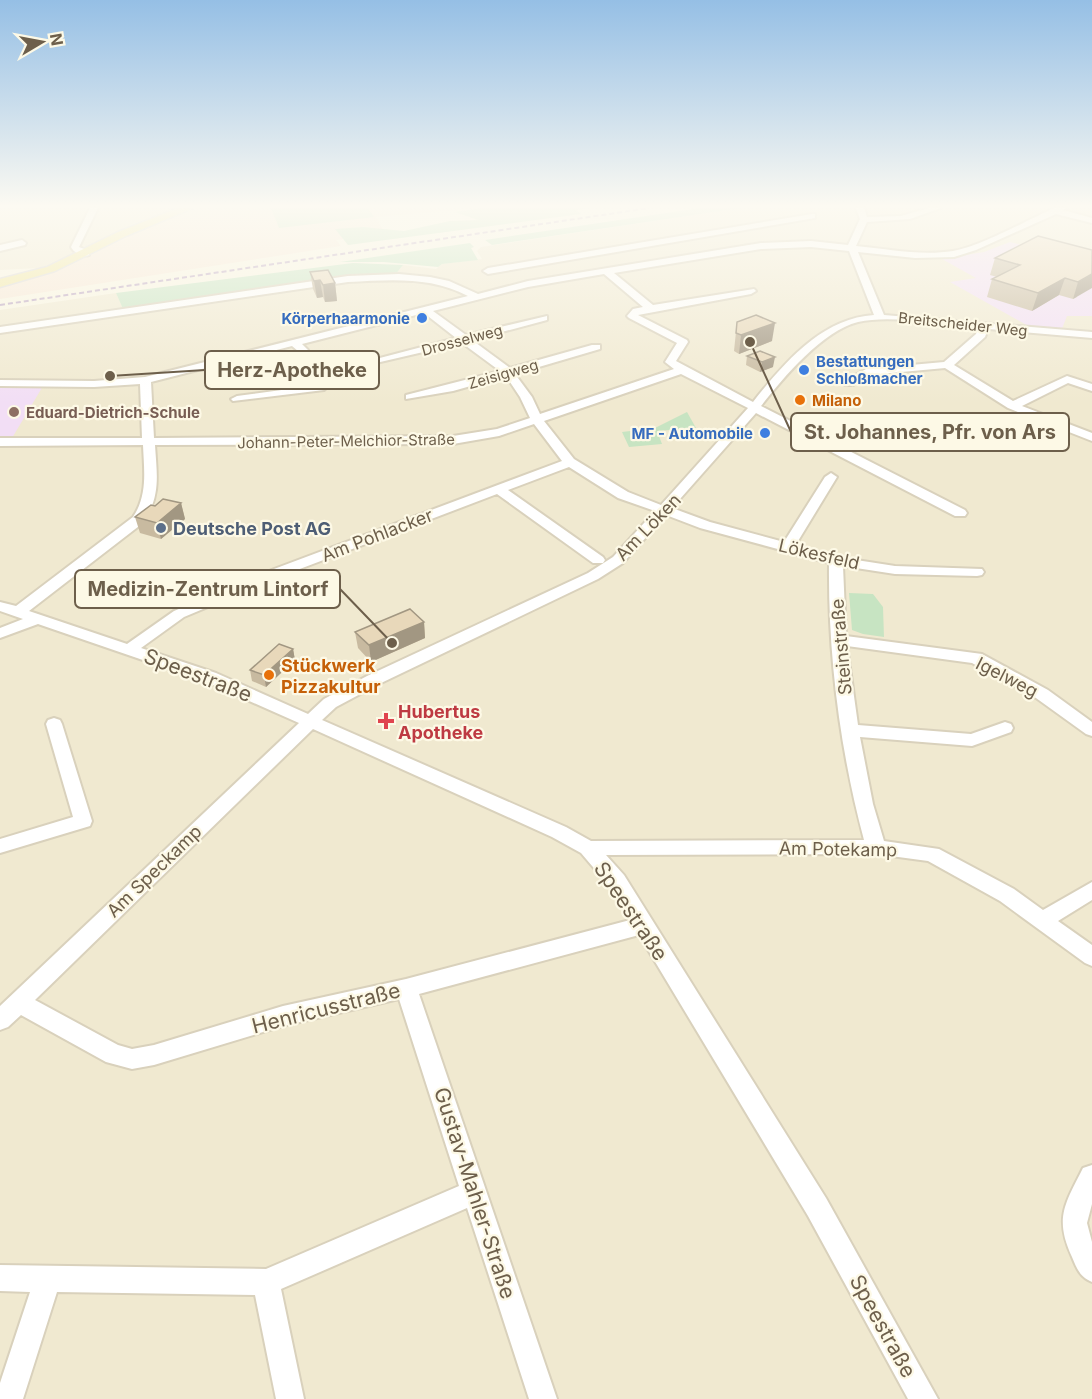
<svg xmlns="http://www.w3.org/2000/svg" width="1092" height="1399" font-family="Inter,sans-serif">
  <rect width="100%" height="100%" fill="#f9f5e1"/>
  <g fill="#f0e9d0">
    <path d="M0 208H178L133 224 51 264 39 268 0 270Z"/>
    <path d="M741 208H1092V1399H0V310L116 293 125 313 395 275 403 265 436 269 442 264 482 259 477 251 481 247Z"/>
  </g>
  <path fill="#f8e8d6" d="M199 208 467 209 376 217 385 234 336 240 341 246 0 299V286L58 271 152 225Z"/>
  <g fill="#f2def5">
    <path d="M1010 242 1092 263V316H1067L1061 331 1032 328 950 282 976 278 942 259 984 252Z"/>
    <path d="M0 386H43L12 438H0Z"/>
  </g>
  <g fill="#c7e4c2">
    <path d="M271 208H368L374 217 279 228Z"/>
    <path d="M481 208H592L576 210 581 214 348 245 335 229 363 227 404 231 450 221 478 220 455 212Z"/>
    <path d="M700 208H741L492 245 485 240Z"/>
    <path d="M470 243 474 247 471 248 478 260 442 264 438 267 384 262H340Z"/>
    <path d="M353 263 403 265 395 275 294 283 123 309 116 293Z"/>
    <path d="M687 412 696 428 657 431 662 444 629 447 622 432 655 428Z"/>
    <path d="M849 593 873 594 883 607 884 637 863 634 852 630Z"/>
  </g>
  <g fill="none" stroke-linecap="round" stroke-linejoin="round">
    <defs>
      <g id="minor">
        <path d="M90 208H98L79 247 89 251V255C82 257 74 253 71 247Z"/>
        <path d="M856 208H864L867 217 901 216 929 208H941L910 219 867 222 856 246C888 249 921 256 953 251 979 247 1028 220 1054 208H1066L1063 210 1092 218V223L1056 214 976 250 954 257 915 258 858 252 884 315 1092 332V338L988 329 985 337 954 365 1013 401 1067 376 1092 384V391L1068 383 1022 406 1092 433V441L1008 408 945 368 869 375 853 385H845V381L866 369 944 362 976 334 978 328C942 325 892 314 858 322 822 331 783 378 761 406L965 510 967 513 965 516H955L756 413 672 508 710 522 784 542 825 477 831 473 837 477 795 546 837 557 895 566 982 569 984 572 982 575 977 576 895 574 843 566 846 636 982 654 1048 690 1092 722V736L1086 734 1036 698 972 663 847 646 858 725 971 734 1005 722 1011 724 1013 728 1011 732 972 746 860 737 873 804 884 841 939 849 1014 889 1043 910 1092 882V900L1058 921 1092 945V966L1085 963 1000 901 928 861 876 854 606 855 624 875 826 1198 938 1399H908L808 1216 639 935 419 994 557 1399H529L467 1208 281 1289 304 1399H276L255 1295 57 1292 23 1399H0V1383L30 1292 0 1291V1265L266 1269 459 1186 399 999 283 1026 154 1065 132 1069 106 1062 21 1015 8 1027 0 1030V1006L299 723 204 681 38 624 0 638V628L23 619 0 611V602L16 606 133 517C148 495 144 470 143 445L0 446V438H142L140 384 94 387 0 386V380L94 381 145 377 468 296C430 276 390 280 348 282L0 333V327L348 276 399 274 430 277 449 281 478 294 528 281 761 243 811 241 848 245 860 219ZM811 247 849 251 874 315C822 318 784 363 753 402L676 361 688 342 687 340 638 315 751 294 756 291 754 289 653 305 614 273 761 249ZM604 274 643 307 633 309 627 316 629 318 677 343 665 362 674 369 540 414 532 397 515 374 600 349V345H592L510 368 472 340 547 320V316L466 335 433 311 528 287ZM424 313 456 338 376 359V363L462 343 500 371 406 395V399L453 391 506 376 520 397 530 418 497 429 453 436 154 438 151 382 292 346 298 351 300 363C306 370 305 379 311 386L237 396 231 399 233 401 324 390 326 388 318 381 314 365 310 361 308 350 302 344ZM681 374 748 408 661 505 628 492 574 459 544 421ZM534 424 562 461 274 569 174 611 127 644 29 611 143 523C161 496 157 476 155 445L453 444 499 436ZM569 467 618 498 655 511 613 557 588 573 367 676 324 699 308 714 216 673 141 648 184 617 284 575 497 494 593 563H603L605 560 603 557 508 490ZM666 515 700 528 829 563C828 656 840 750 864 840L591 841 566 827 322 720 336 707 379 684 598 579 623 563ZM313 729 552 837 581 853 610 887 630 920 406 979 283 1006 154 1045 132 1049 118 1045 35 1000Z"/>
        <path d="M812 214H815V218L488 274 483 271 488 268Z"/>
        <path d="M22 240 26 243 25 245 0 251V245Z"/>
        <path d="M54 718 60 720 62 724 92 821 90 826 0 853V839L73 817 46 724 48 720Z"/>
        <path d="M1092 1165V1204L1087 1223 1092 1242V1282C1080 1277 1077 1269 1072 1257 1054 1218 1065 1204 1083 1168Z"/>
      </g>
      <path id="major" d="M178 208H193L126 236 55 271 0 287V279L47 267 118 232Z"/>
    </defs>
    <use href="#minor" stroke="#d9d1bc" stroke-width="4"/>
    <use href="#major" stroke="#dcd9d4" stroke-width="3"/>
    <use href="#minor" fill="#fff" fill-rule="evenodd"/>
    <use href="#major" fill="#f1e79f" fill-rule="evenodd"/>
    <path stroke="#b9a2c0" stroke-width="2" stroke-dasharray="5 3" stroke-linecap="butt" d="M0 305 649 208"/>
  </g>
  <g fill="#c8baa0">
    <path d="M1092 250 1077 297 1073 299 1059 295 1032 311 987 297 992 279 997 277 990 275 995 258Z"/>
    <path d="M310 272 335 283 337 301 325 302 323 297 317 298 313 289Z"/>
    <path d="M737 322 772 341 739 354 734 351Z"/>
    <path d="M747 356 773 367 760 372 746 365Z"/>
    <path d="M181 503 185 519 161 539 140 533 135 517 155 506Z"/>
    <path d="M424 622 425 638 371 662 358 648 355 632Z"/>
    <path d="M293 649 295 660 266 687 252 681 250 670Z"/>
  </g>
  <g fill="#a29782">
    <path d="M1092 274V288L1073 299 1078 282Z"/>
    <path d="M1065 278 1059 295 1032 311 1038 293Z"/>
    <path d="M320 280 323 297 317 298 314 281Z"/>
    <path d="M335 283 337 301 325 302 323 285Z"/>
    <path d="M775 323 772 341 739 354 741 335Z"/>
    <path d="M775 357 773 367 760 372 762 362Z"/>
    <path d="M181 503 185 519 161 539 157 523Z"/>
    <path d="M424 622 425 638 371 662 369 645Z"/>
    <path d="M293 649 295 660 266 687 264 675Z"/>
  </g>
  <g fill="#e8d8ba" stroke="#a29782" stroke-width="1.5">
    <path d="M1038 236 1092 250V274L1078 282 1065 278 1038 293 992 279 1020 265 995 258Z"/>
    <path d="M328 270 335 283 323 285 320 280 314 281 310 272Z"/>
    <path d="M756 315 775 323 741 335 736 333 737 322Z"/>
    <path d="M760 351 775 357 762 362 747 356Z"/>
    <path d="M163 499 181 503 157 523 135 517 151 505 155 506Z"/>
    <path d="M410 609 424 622 369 645 355 632Z"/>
    <path d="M279 644 293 649 264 675 250 670Z"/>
  </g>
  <linearGradient id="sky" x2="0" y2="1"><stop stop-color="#95bfe5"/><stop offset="0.51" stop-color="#fcfaf2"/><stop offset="1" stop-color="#fcfaf2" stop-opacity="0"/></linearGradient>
  <rect width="1092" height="404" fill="url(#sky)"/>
  <g fill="#3f7fe0" stroke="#fdf9e6" stroke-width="2">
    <circle cx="422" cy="318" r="6"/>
    <circle cx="804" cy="370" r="6"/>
    <circle cx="765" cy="433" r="6"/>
  </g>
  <g fill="#e8710a" stroke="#fdf9e6" stroke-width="2">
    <circle cx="800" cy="400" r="6"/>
    <circle cx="269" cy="675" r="6"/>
  </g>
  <circle fill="#8d6e63" stroke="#fdf9e6" stroke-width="2" cx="14" cy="412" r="6"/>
  <circle fill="#5c6f8a" stroke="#fdf9e6" stroke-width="2" cx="161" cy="528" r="6"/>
  <path fill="#e0444e" stroke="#fdf9e6" stroke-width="2" d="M383 712h6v6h6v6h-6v6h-6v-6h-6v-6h6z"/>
  <g text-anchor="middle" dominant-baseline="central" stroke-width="4.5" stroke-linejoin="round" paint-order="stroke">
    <g font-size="15" font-weight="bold" fill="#366cbe" stroke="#fdf9e6" text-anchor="end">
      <text x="410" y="318">Körperhaarmonie</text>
      <text x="816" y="361" text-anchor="start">Bestattungen<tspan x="816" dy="17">Schloßmacher</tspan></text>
      <text x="753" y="433">MF - Automobile</text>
    </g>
    <g font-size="15" fill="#6d5f4b" stroke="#fdf9e6">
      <text transform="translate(963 324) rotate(6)">Breitscheider Weg</text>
      <text transform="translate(462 340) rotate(-15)">Drosselweg</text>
      <text transform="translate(503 374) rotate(-16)">Zeisigweg</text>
      <text transform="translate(346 441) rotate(-1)">Johann-Peter-Melchior-Straße</text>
    </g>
    <g font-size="15" font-weight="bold" fill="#c56008" stroke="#fdf9e6" text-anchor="start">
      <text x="812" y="400">Milano</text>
    </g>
    <g font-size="15" font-weight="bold" fill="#785e54" stroke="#fdf9e6" text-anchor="start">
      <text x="26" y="412">Eduard-Dietrich-Schule</text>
    </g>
    <g font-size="18" fill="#6d5f4b" stroke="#fdf9e6">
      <text transform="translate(648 527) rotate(-46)">Am Löken</text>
      <text transform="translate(377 535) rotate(-21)">Am Pohlacker</text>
      <text transform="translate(819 554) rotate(13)">Lökesfeld</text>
      <text transform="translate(841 647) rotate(-95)">Steinstraße</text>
      <text transform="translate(1007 677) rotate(27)">Igelweg</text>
      <text transform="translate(838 849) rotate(1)">Am Potekamp</text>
      <text transform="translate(154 871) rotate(-44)">Am Speckamp</text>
    </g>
    <g font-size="18" font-weight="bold" fill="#4e5e75" stroke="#fdf9e6" text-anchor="start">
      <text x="173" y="528">Deutsche Post AG</text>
    </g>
    <g font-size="18" font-weight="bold" fill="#c56008" stroke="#fdf9e6" text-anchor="start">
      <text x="281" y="665">Stückwerk<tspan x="281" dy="21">Pizzakultur</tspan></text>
    </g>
    <g font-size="18" font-weight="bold" fill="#be3a42" stroke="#fdf9e6" text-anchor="start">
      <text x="398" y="711">Hubertus<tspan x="398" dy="21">Apotheke</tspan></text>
    </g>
    <g font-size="21" fill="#6d5f4b" stroke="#fdf9e6">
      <text transform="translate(198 675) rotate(21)">Speestraße</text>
      <text transform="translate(631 911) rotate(56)">Speestraße</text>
      <text transform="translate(326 1008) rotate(-14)">Henricusstraße</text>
      <text transform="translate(475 1193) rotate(72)">Gustav-Mahler-Straße</text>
      <text transform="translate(883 1326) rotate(61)">Speestraße</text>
    </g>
  </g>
  <path fill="none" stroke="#6d5f4b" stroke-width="2" d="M110 376L205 370M750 342L791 432M392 643L340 589"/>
  <g fill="#6d5f4b" stroke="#fdf9e6" stroke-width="2">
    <circle cx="110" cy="376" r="6"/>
    <circle cx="750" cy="342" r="6"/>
    <circle cx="392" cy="643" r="6"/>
  </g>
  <g fill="#fdf9e6" stroke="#6d5f4b" stroke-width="2">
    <rect x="205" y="351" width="174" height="38" rx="6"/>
    <rect x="791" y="413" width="278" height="38" rx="6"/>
    <rect x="75" y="570" width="265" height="38" rx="6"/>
  </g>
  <g font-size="20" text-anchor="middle" font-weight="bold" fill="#6d5f4b">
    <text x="292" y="377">Herz-Apotheke</text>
    <text x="930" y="439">St. Johannes, Pfr. von Ars</text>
    <text x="208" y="596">Medizin-Zentrum Lintorf</text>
  </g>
  <g transform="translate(42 42) rotate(80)" stroke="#fdf9e6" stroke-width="4.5" paint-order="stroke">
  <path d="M0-4.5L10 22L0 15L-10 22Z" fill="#6d5f4b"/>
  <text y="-9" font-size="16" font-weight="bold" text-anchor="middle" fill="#6d5f4b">N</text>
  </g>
</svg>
